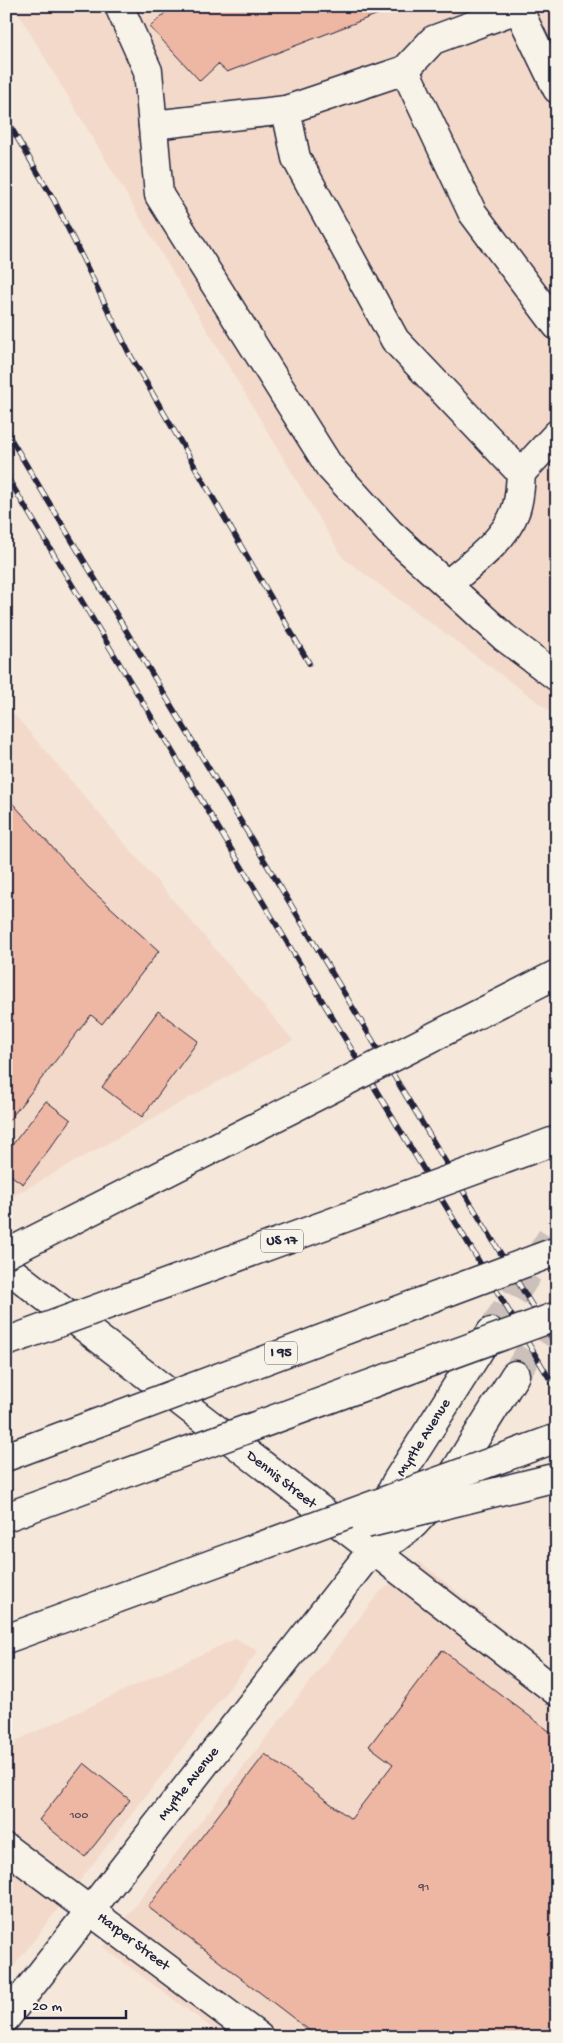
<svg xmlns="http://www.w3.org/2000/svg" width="563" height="2043" font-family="'Gochi Hand',sans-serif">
  <rect width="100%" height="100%" fill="#f5e7da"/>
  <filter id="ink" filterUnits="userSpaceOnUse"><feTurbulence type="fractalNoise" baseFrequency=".02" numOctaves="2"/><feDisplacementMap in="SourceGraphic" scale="10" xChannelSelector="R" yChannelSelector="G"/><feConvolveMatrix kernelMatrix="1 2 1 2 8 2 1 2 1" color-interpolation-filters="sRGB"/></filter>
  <g filter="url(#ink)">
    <g fill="#f3d9ca">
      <path d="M14 6H557V716L343 558Z"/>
      <path d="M6 705 293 1040 6 1200Z"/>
      <path d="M419 1561 557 1673V2037H224L103 1947 379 1593Z"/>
      <path d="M235 1639 258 1651 6 1976V1758L18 1740Z"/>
    </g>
    <g fill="#eeb7a4" stroke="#22223b">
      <path d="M163 6H399L227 72 218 64 200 81 150 27 167 11Z"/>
      <path d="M6 796 88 887 159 951 102 1024 91 1015 7 1123Z"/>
      <path d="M158 1011 198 1041 142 1117 102 1087Z"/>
      <path d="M46 1101 71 1120 23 1184 6 1172V1153Z"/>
      <path d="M442 1650 557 1737V2035L555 2037H318L148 1907 265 1754 351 1819 393 1764 369 1746Z"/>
      <path d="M84 1763 130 1800 85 1857 39 1820Z"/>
    </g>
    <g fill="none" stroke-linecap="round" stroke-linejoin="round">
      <g stroke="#cbc0ba" stroke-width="28" stroke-dasharray="28 14" stroke-linecap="butt">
        <path d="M491 1332 557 1228"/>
        <path d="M515 1375 557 1310"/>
      </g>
      <defs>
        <g id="minor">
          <path d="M119 6 148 71 159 195 329 466 389 532 504 637 557 677"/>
          <path d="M517 6 557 89"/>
          <path d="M405 70 472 212 557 326"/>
          <path d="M286 110 296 158 395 340 521 473 557 434"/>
          <path d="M153 125 286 110 405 70 433 40 517 9"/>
          <path d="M448 584C471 564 504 541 515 512 520 500 520 486 521 473"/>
          <path d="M6 1267 557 1692"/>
          <path d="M381 1514 396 1482 491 1332"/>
          <path d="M6 1848 259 2037"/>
          <path d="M6 2018 372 1550 396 1538 414 1524 439 1497 515 1375"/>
        </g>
        <path id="highway" d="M6 1639 231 1557"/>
      </defs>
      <use href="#minor" stroke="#22223b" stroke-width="31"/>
      <use href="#highway" stroke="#22223b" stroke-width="31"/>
      <use href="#minor" stroke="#f7f3e8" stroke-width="28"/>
      <use href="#highway" stroke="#f7f3e8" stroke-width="28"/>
      <defs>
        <g id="rail">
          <path d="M6 119 54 200 129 353 309 663"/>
          <path d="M6 431 557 1347"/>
          <path d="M6 475 557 1391"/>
        </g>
      </defs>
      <use href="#rail" stroke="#22223b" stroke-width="5.5"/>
      <use href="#rail" stroke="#f7f3e8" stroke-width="4" stroke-dasharray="11" stroke-linecap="butt"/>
      <defs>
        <g id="highway-bridge">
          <path d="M6 1254 557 974"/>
          <path d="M6 1342 557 1140"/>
          <path d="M6 1457 557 1251"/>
          <path d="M6 1517 557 1316"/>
          <path d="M366 1524 557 1477"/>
          <path d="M231 1557 557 1438"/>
        </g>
      </defs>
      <use href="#highway-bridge" stroke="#22223b" stroke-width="31" stroke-linecap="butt"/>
      <use href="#highway-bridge" stroke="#f7f3e8" stroke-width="28"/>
    </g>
  </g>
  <g text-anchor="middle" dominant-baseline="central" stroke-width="4" stroke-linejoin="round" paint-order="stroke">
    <g font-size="12" fill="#554755">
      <text x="79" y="1816">100</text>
      <text x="424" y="1888">91</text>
    </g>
    <g fill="#f7f3e8" stroke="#62616f" stroke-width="1">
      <rect x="261" y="1229.5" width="42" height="23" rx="4"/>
      <rect x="265" y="1341.5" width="32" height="23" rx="4"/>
    </g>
    <g font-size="14" font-weight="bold" fill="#22223b">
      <text x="282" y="1241">US 17</text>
      <text x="281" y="1353">I 95</text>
    </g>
    <g font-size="15" fill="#22223b" stroke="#f7f3e8">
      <text transform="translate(424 1438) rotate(-58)">Myrtle Avenue</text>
      <text transform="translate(281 1480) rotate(38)">Dennis Street</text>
      <text transform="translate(189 1784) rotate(-52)">Myrtle Avenue</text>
      <text transform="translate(133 1942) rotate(37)">Harper Street</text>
    </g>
  </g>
  <rect width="563" height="2043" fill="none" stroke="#f7f3e8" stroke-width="25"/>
  <rect x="12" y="12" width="538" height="2018" fill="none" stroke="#22223b" stroke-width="2" filter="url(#ink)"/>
  <path d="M25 2010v8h101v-8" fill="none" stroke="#22223b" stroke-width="2.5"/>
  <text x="32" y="2010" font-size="15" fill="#22223b" stroke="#f7f3e8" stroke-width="4" paint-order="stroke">20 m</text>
</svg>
